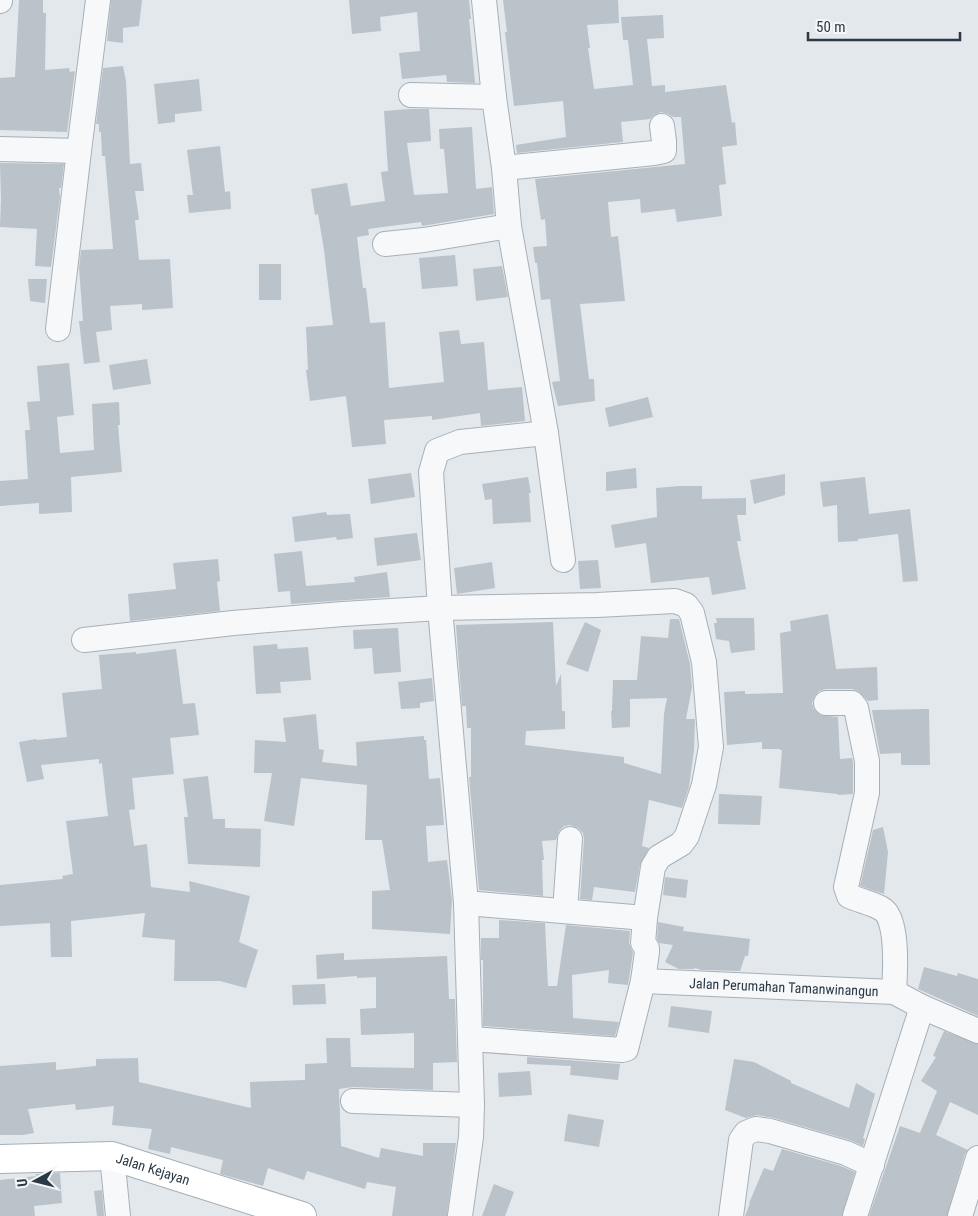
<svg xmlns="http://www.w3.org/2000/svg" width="978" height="1216" font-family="'Roboto Condensed',sans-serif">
  <rect width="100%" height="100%" fill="#e3e8ec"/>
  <g fill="#bac2ca">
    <path d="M19 0H43V13H46L45 70 69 68 70 72 75 71 67 132 0 130V78L15 77Z"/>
    <path d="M111 0H142L139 26 123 28V43L107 41Z"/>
    <path d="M349 0H469L471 19H469L475 83 447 82 446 75 402 79 399 53 420 51 417 12 380 17 381 31 352 34Z"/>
    <path d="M503 0H618L619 23 587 25 590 48H588L594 89 633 85 628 40H623L621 17 663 15 664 38 647 39 652 86 665 85V92L726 85 732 123 735 122 737 145 722 147 726 184 719 185 722 216 677 222 675 209 641 213 640 199 608 202 611 237 618 236 625 301 580 304 589 379H594L595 401 558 406 552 382 560 381 550 299 541 300 537 263H535L533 247 547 246 545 219 541 220 535 179 685 164 681 117H673L668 114 661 112 654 115 650 119 621 122 623 142 517 153 516 145 566 137 563 101 514 106 505 32H507Z"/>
    <path d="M123 66 126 81 130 164 141 163 144 191H135L139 220H135L139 260 170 259 173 308 142 310V304L110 306 112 330 96 332 100 362 84 364 79 321H83L79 268 81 250 113 249 105 156H102L101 132H99V124H96L103 68Z"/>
    <path d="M199 79 202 111 175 114V122L158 124 154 84Z"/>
    <path d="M410 109H429L431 141 407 143 414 195 448 193 444 149H440L439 129 472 127 476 189 492 187 494 214 422 226 421 222 368 229 369 235 357 237 363 288H366L370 323 385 322 389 388 444 382 439 332 459 330 461 344 484 342 488 390 522 387 525 421 481 426 480 413 432 420V416L384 420 386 444 352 447 346 396 310 401 306 370H308L306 327 333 325 324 250 318 214 315 215 311 189 347 183 351 206 385 201 381 172 388 171 384 111Z"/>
    <path d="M220 146 225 192 230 191 231 209 189 213 187 195H193L187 150Z"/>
    <path d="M0 163 64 164 61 188H59L60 197 51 267 35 266 37 229 0 227 1 200Z"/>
    <path d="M455 255 458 286 422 289 419 258Z"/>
    <rect x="259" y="264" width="22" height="36"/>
    <path d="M502 266 508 297 476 301 473 269Z"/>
    <path d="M28 279H47L45 303 30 301Z"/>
    <path d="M147 359 151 384 113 390 109 365Z"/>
    <path d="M69 363 74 415 57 417 60 453 94 450 92 404 119 402 120 425H118L122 472 71 477 72 512 39 514V503L0 506V481L28 479 25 430H30L27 402 40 401 37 366Z"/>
    <path d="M648 397 653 417 609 427 605 408Z"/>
    <path d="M636 468 637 488 606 491V472Z"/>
    <path d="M411 473 415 497 371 504 368 479Z"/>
    <path d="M785 474V495L754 504 750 480Z"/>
    <path d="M528 477 531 493H529L531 522 493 524 492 499 485 500 482 484Z"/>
    <path d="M865 477 869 514 910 509 918 581 903 582 898 534 858 539V541L838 542 837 505 823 507 820 482Z"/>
    <path d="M680 486H702V499L746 498V515H737L741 541H737L746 589 712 595 709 577 651 583 646 543 615 548 611 525 657 517 656 488Z"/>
    <path d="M326 512 327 515 350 514 353 538 337 540 336 537 295 542 292 517Z"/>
    <path d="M417 533 421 560 377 566 374 538Z"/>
    <path d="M302 551 306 586 355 582 354 577 387 572 390 597 291 604 290 591 278 592 274 554Z"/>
    <path d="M218 559 220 581 217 582 220 611 130 621 128 594 176 589 173 563Z"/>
    <path d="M598 560 601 588 580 589 578 561Z"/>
    <path d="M492 562 495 588 457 594 454 568Z"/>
    <path d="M828 614 836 669 877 667 878 700 868 701 858 691 852 689H826L819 691 814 697 812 703 814 709 820 715 838 717 840 759 852 758 853 762V794L838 795V794L779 788 782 750H780V749H762V742L727 745 724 692 745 691V694L783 693 780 633 791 631 790 621Z"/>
    <path d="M716 618H754L755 650 731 653 729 641 716 639 714 623H717Z"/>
    <path d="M670 619H679L690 664 692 687 686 719H695L694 750 689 787 682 808 649 800 642 846 649 848 640 865 635 892 594 887 592 900 580 899 584 839 583 833 578 828 570 825 564 826 559 831 556 840 542 841 544 860H542L543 896 479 890 469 777H471V728H467L466 706H462L456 625 553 622 556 686 561 674 562 711H565V729L526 731 525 745 624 757V763L661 774 664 714 667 698 630 699V727L612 728 611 711H612L613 680H637L641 636 668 638Z"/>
    <path d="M585 622 601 630 588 672 566 664Z"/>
    <path d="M398 628 401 672 374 674 372 648 354 649 353 630Z"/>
    <path d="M277 644 278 649 308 647 311 680 280 682 281 693 256 694 253 646Z"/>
    <path d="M176 649 183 704 195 703 199 735 170 738 174 774 132 778 135 809 129 810 134 846 147 844 151 887 190 892 189 881 250 896 239 942 258 950 246 988 220 981H174L175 940 142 937 145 913 71 921 72 957H51L50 923 0 926V885L63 879 62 876 73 874 66 821 108 816 102 763 99 764V759L41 765 44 779 27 782 19 742 36 739 37 740 67 737 62 693 102 689 99 655 136 652V654Z"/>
    <path d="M432 678 434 701 420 703V708L401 709 398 682Z"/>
    <path d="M929 709 930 765H901V753L880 754 872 710Z"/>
    <path d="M316 714 319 749 324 750 322 762 357 766 356 742 424 736V740H426L429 779 440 778 444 825 426 826 428 862 447 860 452 900 450 934 372 929V891L390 890 382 840H365L367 785 301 778 294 826 264 821 272 773H254L255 740 286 742 283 718Z"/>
    <path d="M208 776 213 819H225V828L261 829 260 867 188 864 184 817H188L183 779Z"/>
    <path d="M719 794 762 796 760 825 718 824Z"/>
    <path d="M883 827 888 852 884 894 860 886 873 830Z"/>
    <path d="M665 877 688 880 686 898 663 895Z"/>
    <path d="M499 920 545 923 548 986H557L566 925 630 931 629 943 633 953 628 985 608 983 609 970 572 975 573 1018 619 1022 615 1036 483 1026V960H481V938H499Z"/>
    <path d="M658 922 684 927 683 931 750 939 748 956H745L740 971 702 970 695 968 694 969H679L665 962 673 945 659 943 657 939Z"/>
    <path d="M344 953V960L447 956 449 999H455L457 1062 433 1063V1090L353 1087 339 1089 341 1146 379 1158 381 1148 423 1156V1143H456L447 1216H392L396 1187 367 1182 365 1189 307 1171 304 1180 268 1168 263 1186 220 1174 223 1160 171 1147 170 1154 148 1149 152 1129 112 1125 114 1106 76 1110 75 1104 28 1109 34 1133 23 1135H0V1066L56 1062V1070L96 1066V1059L138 1058 139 1082 251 1108 250 1082 305 1080V1064L327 1063 326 1038H350L351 1067 414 1068V1033L361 1035 360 1009 376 1008V977L357 978V976L317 979 316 955Z"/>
    <path d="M924 967 957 976 958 973 978 979V1016L918 989Z"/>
    <path d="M325 984 326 1004 293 1005 292 985Z"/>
    <path d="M671 1006 712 1011 709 1033 668 1027Z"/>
    <path d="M944 1031 978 1044V1115L950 1102 936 1135 968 1150 965 1154 947 1216H869L900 1126 920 1133 937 1091 921 1081 936 1057 933 1056Z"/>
    <path d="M527 1057 620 1064 618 1080 570 1075 571 1066 527 1064Z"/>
    <path d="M734 1059 754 1062 791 1081V1083L849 1108 856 1083 875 1094 863 1138 865 1139 863 1146 850 1140 774 1118 757 1115 746 1118 725 1110Z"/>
    <path d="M530 1071 532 1095 499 1097 498 1073Z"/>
    <path d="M568 1114 604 1120 599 1147 564 1141Z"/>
    <path d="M782 1149 841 1166 855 1172 842 1216H745L750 1203H749L764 1168 773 1171Z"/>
    <path d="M60 1173 62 1203 34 1206 35 1216H0V1180L36 1176V1174Z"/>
    <path d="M494 1184 514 1192 505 1216H482Z"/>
    <path d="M102 1190 104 1216H97L94 1191Z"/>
  </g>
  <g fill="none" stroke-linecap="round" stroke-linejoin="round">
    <defs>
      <g id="minor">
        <path d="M484 0 494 97 504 168 509 226 546 433 563 560"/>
        <path d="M0 1V0"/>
        <path d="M411 95 494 97"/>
        <path d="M0 149 79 151 98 0"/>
        <path d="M504 168 654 153 664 151V141L662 126"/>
        <path d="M385 244 424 240 509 226"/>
        <path d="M58 329 79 151"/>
        <path d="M84 640 233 623 343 614 440 608 597 605 675 601 686 605 692 613 704 662 711 747 704 785 687 836 681 844 659 857 653 867 645 918 643 943 647 948V952L643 981 626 1049 622 1050 471 1039"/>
        <path d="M826 703H852L856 708 867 761V793L846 887 849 896C860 901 872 903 882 909 899 918 895 975 894 992"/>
        <path d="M466 903 645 918"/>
        <path d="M565 911 570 839"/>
        <path id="s1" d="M643 981 894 992 922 1007 978 1031"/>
        <path d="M353 1101 472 1105"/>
        <path d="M112 1156 118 1216"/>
        <path d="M460 1216 471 1137 472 1105 466 903 440 608 431 472 437 451 460 442 546 433"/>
        <path d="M731 1216 741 1140 746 1133 756 1129 770 1131 846 1153 872 1165"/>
        <path d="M855 1216 922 1007"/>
        <path d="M960 1216 978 1158"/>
      </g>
      <g id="major">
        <path id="s2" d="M0 1159 112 1156 302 1216"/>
      </g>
    </defs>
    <use href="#minor" stroke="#a8b0b7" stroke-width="26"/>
    <use href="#major" stroke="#a2afb8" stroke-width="30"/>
    <use href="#minor" stroke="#f6f8fa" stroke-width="24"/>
    <use href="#major" stroke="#fff" stroke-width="28"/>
  </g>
  <g text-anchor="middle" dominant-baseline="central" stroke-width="4" stroke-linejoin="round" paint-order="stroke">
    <g font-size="14" fill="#2a3945" stroke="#f3f7f9">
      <text stroke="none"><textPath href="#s1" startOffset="141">Jalan Perumahan Tamanwinangun</textPath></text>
      <text stroke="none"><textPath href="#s2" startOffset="155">Jalan Kejayan</textPath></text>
    </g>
  </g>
  <g transform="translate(35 1181) rotate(263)" stroke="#f3f7f9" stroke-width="4" paint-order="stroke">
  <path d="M0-4L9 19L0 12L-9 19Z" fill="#2a3945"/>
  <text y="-8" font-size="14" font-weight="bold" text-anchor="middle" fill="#2a3945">U</text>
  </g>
  <path d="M808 32v8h152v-8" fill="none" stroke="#2a3945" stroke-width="2.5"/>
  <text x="816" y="32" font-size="15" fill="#2a3945" stroke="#f3f7f9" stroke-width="4" paint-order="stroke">50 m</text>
</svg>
